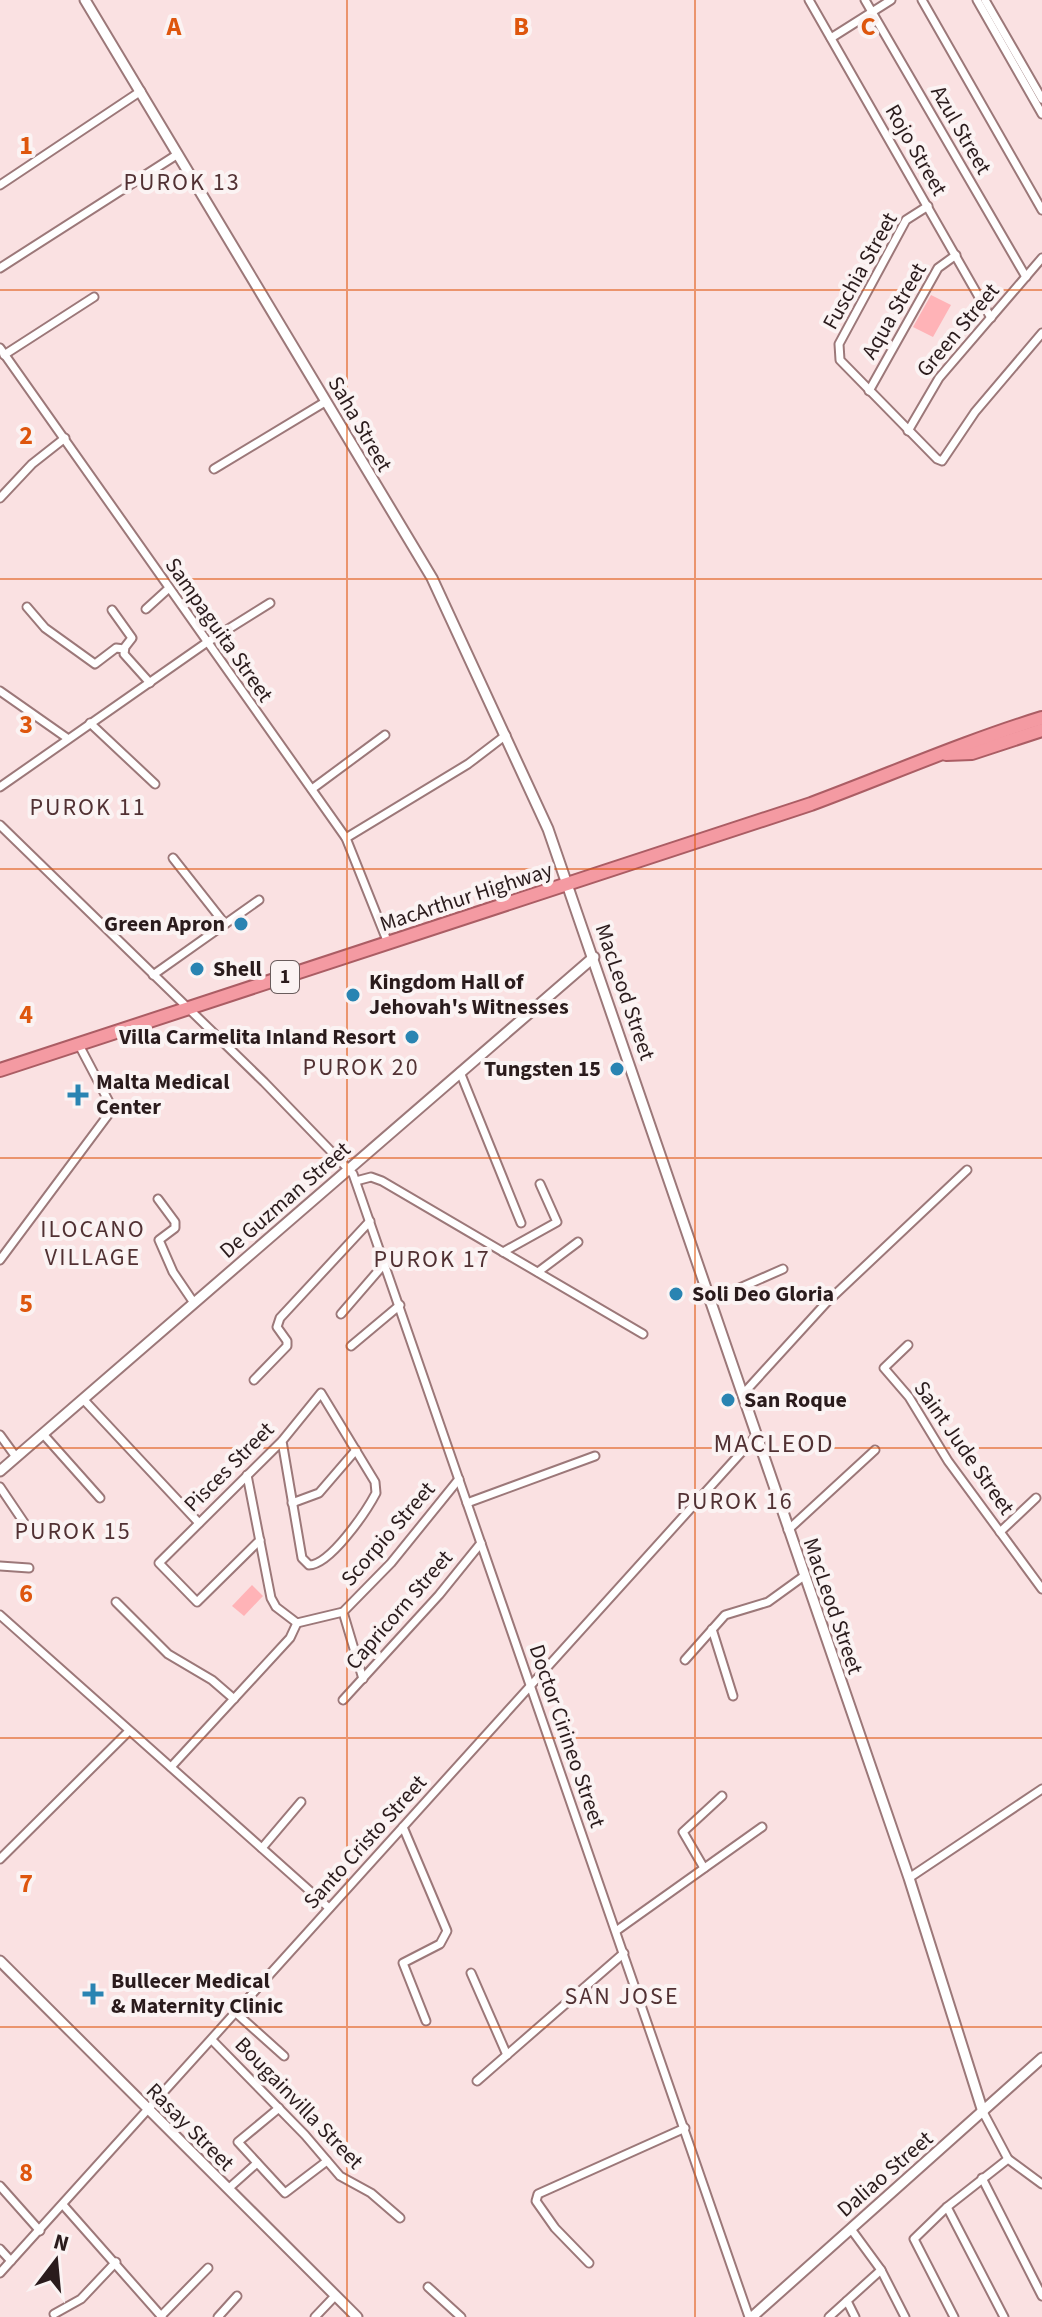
<svg xmlns="http://www.w3.org/2000/svg" width="1042" height="2317" font-family="'Source Sans 3',sans-serif">
  <rect width="100%" height="100%" fill="#fae1e2"/>
  <g fill="#ffb3b7">
    <path d="M931 295 951 305 933 337 913 327Z"/>
    <path d="M252 1585 263 1596 244 1616 232 1606Z"/>
  </g>
  <g fill="none" stroke-linecap="round" stroke-linejoin="round">
    <defs>
      <g id="minor">
        <path d="M809 0 991 318"/>
        <path d="M865 0 1026 277"/>
        <path d="M922 0 1042 210"/>
        <path d="M977 0 1042 114"/>
        <path d="M985 0 1042 99"/>
        <path d="M831 38 891 0"/>
        <path d="M0 185 141 91"/>
        <path d="M928 206 906 220 839 344 840 360 937 459 942 461 975 412 1042 333"/>
        <path d="M0 268 178 154"/>
        <path d="M0 348 346 838 388 943"/>
        <path d="M4 355 94 297"/>
        <path d="M869 391 938 268 956 255"/>
        <path d="M908 431 939 378 1042 258"/>
        <path d="M214 469 325 402"/>
        <path d="M0 498 32 464 65 438"/>
        <path d="M27 607 45 628 95 664 116 648 124 649"/>
        <path d="M146 609 168 589"/>
        <path d="M112 610 132 638 125 647 124 654 150 683"/>
        <path d="M0 691 67 738"/>
        <path d="M90 723 155 784"/>
        <path d="M0 787 206 643 270 603"/>
        <path d="M312 789 385 735"/>
        <path d="M0 825 264 1082 353 1174 749 2317"/>
        <path d="M346 838 468 764 506 735"/>
        <path d="M173 858 225 924"/>
        <path d="M153 975 259 900"/>
        <path d="M460 1072 521 1223"/>
        <path d="M356 1181 371 1177 382 1181 643 1334"/>
        <path d="M158 1199 175 1222V1228L159 1240 173 1272 194 1303"/>
        <path d="M503 1252 557 1222 540 1184"/>
        <path d="M0 1260 108 1115 109 1102 79 1045"/>
        <path d="M538 1272 578 1242"/>
        <path d="M710 1301 783 1269"/>
        <path d="M341 1314 385 1263"/>
        <path d="M908 1345 884 1368 909 1397 948 1461 1042 1589"/>
        <path d="M351 1346 400 1305"/>
        <path d="M254 1380 287 1346V1341L277 1327 280 1318 370 1221"/>
        <path d="M743 1394 826 1303 967 1170"/>
        <path d="M83 1399 199 1523"/>
        <path d="M43 1434 100 1498"/>
        <path d="M0 1435 16 1457"/>
        <path d="M247 1475 271 1598 276 1607 297 1623"/>
        <path d="M0 1487 25 1524"/>
        <path d="M292 1503 319 1493 356 1450"/>
        <path d="M467 1503 595 1456"/>
        <path d="M788 1530 875 1450"/>
        <path d="M1000 1532 1036 1498"/>
        <path d="M260 1540 197 1602 159 1563 282 1441 321 1393 375 1482 376 1493C366 1512 330 1565 309 1565L302 1558 282 1441"/>
        <path d="M0 1566 29 1568"/>
        <path d="M116 1602 168 1654 212 1680 234 1699"/>
        <path d="M343 1612 363 1679"/>
        <path d="M0 1615 329 1908"/>
        <path d="M297 1623 343 1612 391 1563 459 1479"/>
        <path d="M712 1629 733 1696"/>
        <path d="M685 1660 725 1615 768 1602 804 1576"/>
        <path d="M343 1700 439 1595 481 1543"/>
        <path d="M171 1767 290 1638 297 1623"/>
        <path d="M403 1827 447 1931 440 1944 403 1963 426 2021"/>
        <path d="M262 1848 301 1802"/>
        <path d="M0 1859 129 1731"/>
        <path d="M704 1868 683 1832 722 1796"/>
        <path d="M909 1878 1042 1789"/>
        <path d="M616 1931 762 1827"/>
        <path d="M471 1973 507 2055"/>
        <path d="M236 2013 284 2056"/>
        <path d="M212 2040 305 2135 340 2176 371 2193 400 2218"/>
        <path d="M477 2081 624 1953"/>
        <path d="M279 2108 238 2142 285 2193 327 2161"/>
        <path d="M983 2112 1008 2159 1042 2184"/>
        <path d="M982 2178 1042 2296"/>
        <path d="M0 2186 40 2231"/>
        <path d="M228 2189 257 2163"/>
        <path d="M64 2206 162 2317"/>
        <path d="M947 2207 1004 2317"/>
        <path d="M851 2229 881 2270 905 2317"/>
        <path d="M0 2249 11 2261"/>
        <path d="M589 2263 555 2228 536 2201 538 2194 685 2128"/>
        <path d="M0 2273 757 1435"/>
        <path d="M428 2287 461 2317"/>
        <path d="M847 2301 855 2317"/>
        <path d="M54 2314 81 2299 116 2262"/>
        <path d="M161 2316 208 2268"/>
        <path d="M218 2317 237 2296"/>
        <path d="M315 2317 335 2296"/>
        <path d="M829 2317 881 2270"/>
        <path d="M954 2317 914 2239 947 2207 1008 2159"/>
      </g>
      <g id="tertiary">
        <path d="M85 0 432 578 548 829 909 1878 983 2112"/>
        <path d="M0 1471 594 957"/>
        <path d="M0 1961 357 2317"/>
        <path d="M752 2317 1042 2058"/>
      </g>
      <g id="trunk">
        <path d="M946 754 972 753 1042 730"/>
        <path d="M0 1070 811 804C889 775 964 742 1042 718"/>
      </g>
    </defs>
    <use href="#minor" stroke="#9c7879" stroke-width="11"/>
    <use href="#tertiary" stroke="#9c7879" stroke-width="13"/>
    <use href="#trunk" stroke="#ab5d64" stroke-width="16"/>
    <use href="#minor" stroke="#fff" stroke-width="7"/>
    <use href="#tertiary" stroke="#fff" stroke-width="9"/>
    <use href="#trunk" stroke="#f49aa2" stroke-width="12"/>
  </g>
  <path fill="none" stroke="#de560d" stroke-width="2" stroke-opacity="0.55" d="M347 0V2317M695 0V2317M0 290H1042M0 579H1042M0 869H1042M0 1158H1042M0 1448H1042M0 1738H1042M0 2027H1042"/>
  <g fill="#2984b2" stroke="#fbf3f3" stroke-width="3">
    <circle cx="241" cy="924" r="8"/>
    <circle cx="197" cy="969" r="8"/>
    <circle cx="353" cy="995" r="8"/>
    <circle cx="412" cy="1037" r="8"/>
    <circle cx="617" cy="1069" r="8"/>
    <path d="M74 1083h8v8h8v8h-8v8h-8v-8h-8v-8h8z"/>
    <circle cx="676" cy="1294" r="8"/>
    <circle cx="728" cy="1400" r="8"/>
    <path d="M89 1982h8v8h8v8h-8v8h-8v-8h-8v-8h8z"/>
  </g>
  <g text-anchor="middle" dominant-baseline="central" stroke-width="8" stroke-linejoin="round" paint-order="stroke">
    <rect fill="#fbf3f3" stroke="#695c5c" stroke-width="2" x="271" y="961" width="28" height="32" rx="6"/>
    <g font-size="20" font-weight="bold" fill="#2a1b1c">
      <text x="285" y="977">1</text>
    </g>
    <g font-size="22" fill="#2a1b1c" stroke="#fbf3f3">
      <text transform="translate(961 130) rotate(60)">Azul Street</text>
      <text transform="translate(916 150) rotate(60)">Rojo Street</text>
      <text transform="translate(860 271) rotate(-61)">Fuschia Street</text>
      <text transform="translate(894 311) rotate(-60)">Aqua Street</text>
      <text transform="translate(958 330) rotate(-50)">Green Street</text>
      <text transform="translate(360 424) rotate(60)">Saha Street</text>
      <text transform="translate(219 630) rotate(55)">Sampaguita Street</text>
      <text transform="translate(466 897) rotate(-18)">MacArthur Highway</text>
      <text transform="translate(625 992) rotate(71)">MacLeod Street</text>
      <text transform="translate(285 1200) rotate(-41)">De Guzman Street</text>
      <text transform="translate(964 1448) rotate(55)">Saint Jude Street</text>
      <text transform="translate(229 1467) rotate(-45)">Pisces Street</text>
      <text transform="translate(388 1534) rotate(-49)">Scorpio Street</text>
      <text transform="translate(833 1606) rotate(71)">MacLeod Street</text>
      <text transform="translate(399 1610) rotate(-49)">Capricorn Street</text>
      <text transform="translate(567 1736) rotate(71)">Doctor Cirineo Street</text>
      <text transform="translate(365 1842) rotate(-48)">Santo Cristo Street</text>
      <text transform="translate(299 2103) rotate(46)">Bougainvilla Street</text>
      <text transform="translate(190 2127) rotate(45)">Rasay Street</text>
      <text transform="translate(885 2174) rotate(-41)">Daliao Street</text>
    </g>
    <g font-size="22" font-weight="bold" fill="#2a1b1c" stroke="#fbf3f3" text-anchor="start">
      <text x="225" y="924" text-anchor="end">Green Apron</text>
      <text x="213" y="969">Shell</text>
      <text x="369" y="982">Kingdom Hall of<tspan x="369" dy="25">Jehovah's Witnesses</tspan></text>
      <text x="396" y="1037" text-anchor="end">Villa Carmelita Inland Resort</text>
      <text x="601" y="1069" text-anchor="end">Tungsten 15</text>
      <text x="96" y="1082">Malta Medical<tspan x="96" dy="25">Center</tspan></text>
      <text x="692" y="1294">Soli Deo Gloria</text>
      <text x="744" y="1400">San Roque</text>
      <text x="111" y="1981">Bullecer Medical<tspan x="111" dy="25">&amp; Maternity Clinic</tspan></text>
    </g>
    <g font-size="24" letter-spacing="2" fill="#513133" stroke="#fbf3f3">
      <text x="182" y="182">PUROK 13</text>
      <text x="88" y="807">PUROK 11</text>
      <text x="361" y="1067">PUROK 20</text>
      <text x="93" y="1229">ILOCANO<tspan x="93" dy="28">VILLAGE</tspan></text>
      <text x="432" y="1259">PUROK 17</text>
      <text x="735" y="1501">PUROK 16</text>
      <text x="73" y="1531">PUROK 15</text>
      <text x="622" y="1996">SAN JOSE</text>
    </g>
    <g font-size="26" letter-spacing="2" fill="#513133" stroke="#fbf3f3">
      <text x="774" y="1443">MACLEOD</text>
    </g>
  </g>
  <g font-size="26" text-anchor="middle" font-weight="bold" fill="#de560d" stroke="#fbf3f3" stroke-width="8" stroke-linejoin="round" paint-order="stroke">
    <text x="174" y="35">A</text>
    <text x="521" y="35">B</text>
    <text x="868" y="35">C</text>
    <text x="26" y="154">1</text>
    <text x="26" y="444">2</text>
    <text x="26" y="733">3</text>
    <text x="26" y="1023">4</text>
    <text x="26" y="1312">5</text>
    <text x="26" y="1602">6</text>
    <text x="26" y="1892">7</text>
    <text x="26" y="2181">8</text>
  </g>
  <g transform="translate(56 2261) rotate(16)" stroke="#fbf3f3" stroke-width="6" paint-order="stroke">
  <path d="M0-6L14 30L0 20L-14 30Z" fill="#2a1b1c"/>
  <text y="-12" font-size="22" font-weight="bold" text-anchor="middle" fill="#2a1b1c">N</text>
  </g>
</svg>
